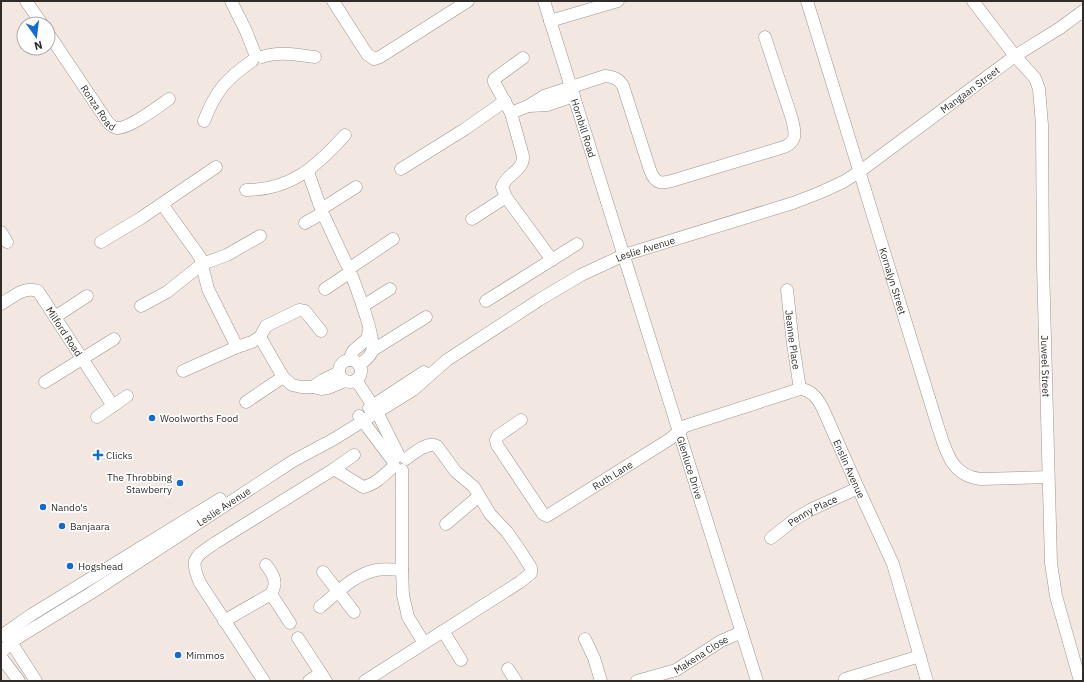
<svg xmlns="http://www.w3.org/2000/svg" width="1084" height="682" font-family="'IBM Plex Sans',sans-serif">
  <rect width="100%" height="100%" fill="#f2e8e1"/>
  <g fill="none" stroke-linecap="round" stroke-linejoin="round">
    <defs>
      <g id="minor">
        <path d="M26 1 42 24"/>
        <path d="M231 1 246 31 255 54"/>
        <path d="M333 1 367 54 374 59 380 57 468 1"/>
        <path id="s1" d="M544 1 757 681"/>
        <path id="s2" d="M807 1 938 427C946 451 951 476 981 479L1048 477"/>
        <path id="s3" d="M973 1 1015 56 1035 78 1039 89 1042 125 1043 265 1051 563 1056 596 1080 681"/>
        <path d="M550 21 618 1"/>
        <path id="s4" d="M48 33 105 118C108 123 111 127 117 128 129 129 159 106 169 99"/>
        <path d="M262 57C279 51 297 55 315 57"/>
        <path d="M523 58 494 79V82L511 113 523 156C524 171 506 174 502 187L506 197 552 260"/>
        <path d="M529 106 547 105 574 96"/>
        <path d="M511 113 528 106 544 96 605 76C614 77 619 79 623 86L650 170C656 187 664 183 678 179L784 147C798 141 795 132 792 119L765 37"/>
        <path d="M204 121C215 92 226 79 252 61"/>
        <path d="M401 169 465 129 505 101"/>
        <path d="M308 172 320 206"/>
        <path d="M246 190C291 190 316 167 345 135"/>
        <path d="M162 204 200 257 208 289 237 347"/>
        <path d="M326 206 356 187"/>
        <path d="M324 216 347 265"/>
        <path d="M472 219 506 197"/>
        <path d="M305 223 319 215"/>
        <path d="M1 232 7 242"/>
        <path d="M101 242 141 218 216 167"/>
        <path d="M353 266 393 239"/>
        <path d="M352 276C357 290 376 338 372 351 370 358 364 361 359 365"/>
        <path d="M325 289 346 275"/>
        <path id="s5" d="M787 290 793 344 800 389"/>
        <path d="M486 301 577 244"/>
        <path id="s6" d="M1 304C13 297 24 286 38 291L113 406"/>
        <path d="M141 306 167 292 202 264 227 255 260 236"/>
        <path d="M363 306 390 289"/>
        <path d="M55 317 87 296"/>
        <path d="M260 337 283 377 292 385 301 387H313L321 389 328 388 345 381"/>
        <path d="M373 350 426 317"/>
        <path d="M349 360 353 351 367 339 369 331"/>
        <circle cx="350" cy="371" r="11"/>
        <path d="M183 371 237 347 252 342 260 337 266 326 299 310 305 311 321 331"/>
        <path d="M356 380 377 412 399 456"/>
        <path d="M45 382 114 339"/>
        <path d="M313 387 323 380 339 372"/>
        <path d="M246 402 283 377"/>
        <path d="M369 408 424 372"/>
        <path d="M359 416 393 461"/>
        <path d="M97 417 127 396"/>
        <path id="s7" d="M521 420 498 436 496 440 497 445 543 514 547 516 670 439 685 426 800 389C812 390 818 399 823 409L858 488 893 564 927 681"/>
        <path d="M334 469 354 455"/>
        <path d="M402 470V570L403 595 408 617 424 643"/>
        <path d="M446 524 479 496"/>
        <path id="s8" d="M771 538 795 519 810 510 858 488"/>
        <path d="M266 565C274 575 278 583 271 594L290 623"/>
        <path d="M323 572 354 612"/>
        <path d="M320 607C337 593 354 574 377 570 385 568 394 570 402 570"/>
        <path d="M224 621 271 594"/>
        <path d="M443 631 461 660"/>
        <path d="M1 636 31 615 220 499"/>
        <path d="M7 636 36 681"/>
        <path d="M298 638 326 681"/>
        <path d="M585 639 594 658 601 681"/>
        <path id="s9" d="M1 653 11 642 91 593 293 461 334 439 413 390 447 360 539 300 581 275 624 255 793 203 819 193 843 182 859 172 1015 56 1060 28 1083 11"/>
        <path d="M1 657 19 681"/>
        <path d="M508 669 516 681"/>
        <path d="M845 679 920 656"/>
        <path d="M264 681 200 583C189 558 195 557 215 543L334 469 363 487C375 485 385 474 394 466"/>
        <path d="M309 681 321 673"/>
        <path d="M365 681 520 582 531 573V568L521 552 507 532 490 514 474 487 456 472 437 446C427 441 414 453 406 459"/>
        <path id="s10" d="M637 681 676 670 721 641 742 632"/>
      </g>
    </defs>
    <use href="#minor" stroke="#9d948d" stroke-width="13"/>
    <use href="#minor" stroke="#fff" stroke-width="12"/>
  </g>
  <g fill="#146bd4" stroke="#fff" stroke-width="1.5">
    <circle cx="152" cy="418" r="4"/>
    <path d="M96 449h4v4h4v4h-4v4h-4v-4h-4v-4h4z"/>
    <circle cx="180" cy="483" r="4"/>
    <circle cx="43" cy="507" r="4"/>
    <circle cx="62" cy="526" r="4"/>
    <circle cx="70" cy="566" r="4"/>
    <circle cx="178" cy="655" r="4"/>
  </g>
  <g text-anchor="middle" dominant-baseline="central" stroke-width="3.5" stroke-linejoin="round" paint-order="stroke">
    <g font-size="10" fill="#302c29" stroke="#fff">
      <text stroke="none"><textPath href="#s9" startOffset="1129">Mangaan Street</textPath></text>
      <text stroke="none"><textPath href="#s4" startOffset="90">Ronza Road</textPath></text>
      <text stroke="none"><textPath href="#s1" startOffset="133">Hornbill Road</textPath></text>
      <text stroke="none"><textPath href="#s9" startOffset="763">Leslie Avenue</textPath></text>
      <text stroke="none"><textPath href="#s2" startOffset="293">Kornalyn Street</textPath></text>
      <text stroke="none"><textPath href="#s6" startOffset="89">Milford Road</textPath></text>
      <text stroke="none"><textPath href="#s5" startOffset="50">Jeanne Place</textPath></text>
      <text stroke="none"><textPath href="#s3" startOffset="388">Juweel Street</textPath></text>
      <text stroke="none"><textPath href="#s1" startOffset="489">Glenluce Drive</textPath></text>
      <text stroke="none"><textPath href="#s7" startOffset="508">Enslin Avenue</textPath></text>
      <text stroke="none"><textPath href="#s7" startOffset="202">Ruth Lane</textPath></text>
      <text stroke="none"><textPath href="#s9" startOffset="267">Leslie Avenue</textPath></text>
      <text stroke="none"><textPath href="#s8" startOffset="50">Penny Place</textPath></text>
      <text stroke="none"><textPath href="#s10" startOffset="70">Makena Close</textPath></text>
    </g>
    <g font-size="10" fill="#302c29" stroke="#fff" text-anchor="start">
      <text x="160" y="418">Woolworths Food</text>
      <text x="106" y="455">Clicks</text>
      <text x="172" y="477" text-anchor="end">The Throbbing<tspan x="172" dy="12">Stawberry</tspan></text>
      <text x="51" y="507">Nando's</text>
      <text x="70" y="526">Banjaara</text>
      <text x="78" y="566">Hogshead</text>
      <text x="186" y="655">Mimmos</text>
    </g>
  </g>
  <rect width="1084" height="682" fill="none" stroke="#302c29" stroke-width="4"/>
  <g transform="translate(36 36) rotate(166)"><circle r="19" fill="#ffffff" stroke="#acaba9"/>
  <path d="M0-3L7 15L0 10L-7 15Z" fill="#146bd4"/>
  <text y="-6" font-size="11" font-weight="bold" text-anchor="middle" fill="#302c29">N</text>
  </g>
</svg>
